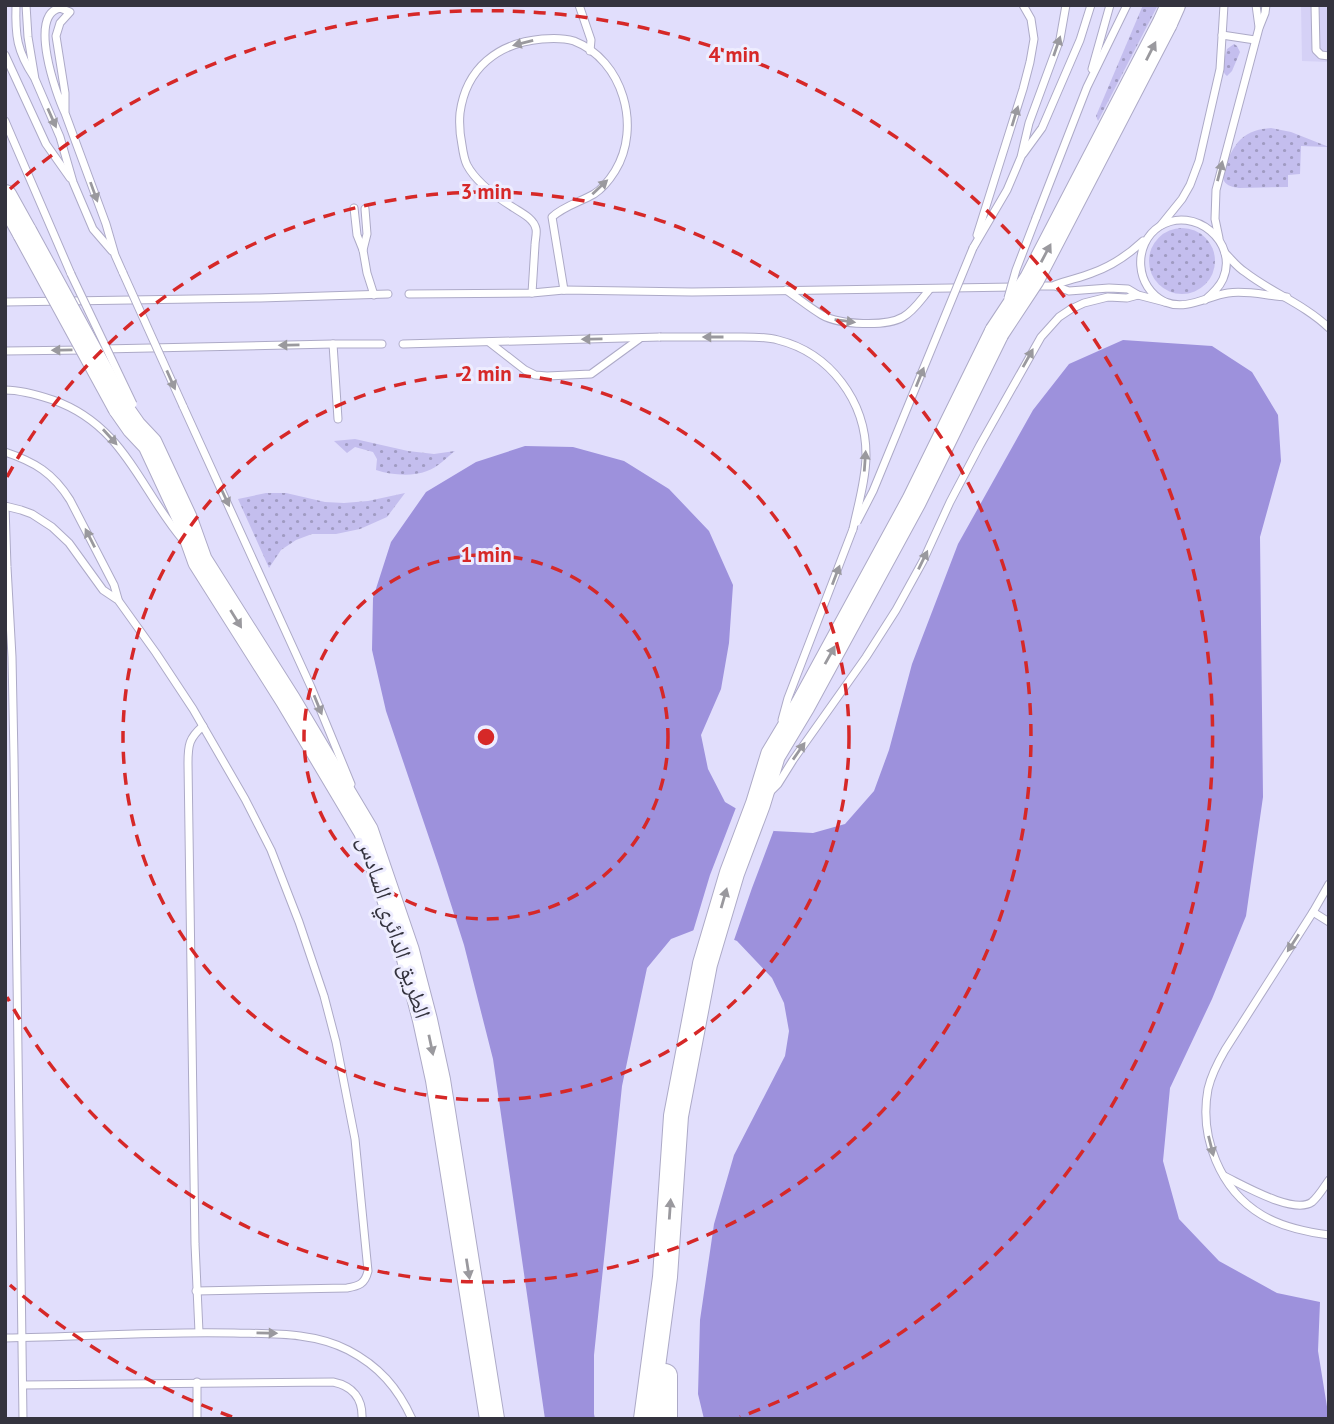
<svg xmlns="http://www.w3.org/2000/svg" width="1334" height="1424" font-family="'PT Sans','Noto Naskh Arabic',sans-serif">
  <defs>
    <pattern id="grass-dots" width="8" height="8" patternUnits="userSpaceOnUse" patternTransform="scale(1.75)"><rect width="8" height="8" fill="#c4beee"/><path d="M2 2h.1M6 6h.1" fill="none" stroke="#a09bc2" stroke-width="1.8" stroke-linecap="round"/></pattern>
  </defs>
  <rect width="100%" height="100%" fill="#e1defc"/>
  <path fill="#d5d1f6" d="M1301 5H1329V62L1302 61Z"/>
  <g fill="url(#grass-dots)">
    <path d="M1143 5H1158L1098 121 1096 116Z"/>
    <path d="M1234 44 1237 46 1240 52 1232 71 1227 76C1219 70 1225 58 1227 49Z"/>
    <path d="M1271 128 1291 132 1329 147 1301 146 1300 174 1288 175V187L1239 188C1233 187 1227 186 1224 181 1220 171 1233 147 1240 140 1249 131 1260 129 1271 128Z"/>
    <circle cx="1182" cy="261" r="33"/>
    <path d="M355 439 408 451 434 454 455 451C447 457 437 468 427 471 412 477 391 475 376 470L377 459 373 452 355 447 347 453 334 441Z"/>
    <path d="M266 493H286L325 502 344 503 368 501 405 493 387 517 360 529 336 534H312L296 540 281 550 269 568 238 499Z"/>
  </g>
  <path fill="#9d91dc" d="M1123 340 1212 346 1252 372 1278 415 1281 461 1260 537 1263 797 1246 916 1212 999 1170 1088 1163 1161 1179 1219 1219 1261 1277 1293 1320 1302 1318 1351 1329 1419H704L698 1394 700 1320 714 1224 734 1155 785 1056 789 1031 784 1003 772 978 737 941 702 927 671 939 647 968 622 1086 594 1355V1414L595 1419H545L493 1059 464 945 439 867 386 711 372 650 373 598 391 542 426 492 476 462 525 446 573 447 624 461 669 489 709 531 733 585 729 643 721 689 701 735 708 769 725 802 774 831 813 833 845 824 874 791 889 750 912 664 958 544 1033 410 1069 364Z"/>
  <path fill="#e1defc" d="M737 805 775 827 752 888 733 943 702 931 692 935 710 875Z"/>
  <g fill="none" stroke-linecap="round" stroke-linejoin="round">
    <defs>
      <g id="service">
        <path d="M16 5C15 36 17 51 34 77"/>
        <path d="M26 5 28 37 35 79 60 137 73 182 93 229 112 251"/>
        <path d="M579 5 591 40 590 51"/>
        <path d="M1256 5 1259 27"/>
        <path d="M1315 5 1316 50 1321 55 1329 56"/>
        <path d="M1222 35 1255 40"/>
        <path d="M5 55 46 144 70 178"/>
        <path d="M1092 69 1110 5"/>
        <path d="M65 113C56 94 28 15 60 8L70 12 60 23 56 36 65 93V113L106 224 115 255 123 273"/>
        <path d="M5 121 71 274"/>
        <path d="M1023 154 1042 128 1080 40 1091 5"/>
        <path d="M354 208 357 235 363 250 367 273 374 295"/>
        <path d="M1036 218 1087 87 1127 5"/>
        <path d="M1161 225 1182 199 1190 185 1199 161 1220 69 1224 5"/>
        <path d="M977 235 1023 89 1030 62 1034 39 1031 19 1023 5"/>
        <path d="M1219 238 1215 219 1216 190 1259 28 1265 13 1266 5"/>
        <path d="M973 248 1007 190 1021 157 1029 123 1060 39 1066 5"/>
        <path d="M363 250 367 234 365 209"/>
        <path d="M1225 253C1232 260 1237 267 1245 272 1272 293 1304 304 1329 328"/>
        <path d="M1055 285C1067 280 1080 278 1092 273 1112 266 1128 255 1143 241"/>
        <path d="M1033 286H1055L1069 291 1109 288 1128 289 1138 295 1165 302"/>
        <path d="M786 290C798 298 810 308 822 315 840 325 886 327 903 317 914 311 922 298 930 289"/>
        <path d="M532 293C533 277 534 261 535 245 535 240 537 234 536 229 534 219 522 213 514 208 498 198 476 182 467 165 464 159 463 152 462 145 460 135 459 124 460 113 466 68 498 43 542 39 553 38 564 38 574 41 623 60 642 127 615 171 610 179 602 189 594 194 580 202 564 206 552 217L564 290"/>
        <path d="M409 294 532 293 564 290 692 292 1014 287"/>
        <path d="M1205 300C1212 294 1219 288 1223 279 1239 242 1194 205 1160 226 1132 244 1135 288 1165 302 1187 311 1207 296 1228 293 1247 290 1268 296 1287 297"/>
        <path d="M5 302 260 298 388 294"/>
        <path d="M489 342 525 370 535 375 547 376 591 374 639 339"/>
        <path d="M333 344 338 419"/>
        <path d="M403 344 660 337"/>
        <path d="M103 349 333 344H382"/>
        <path d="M5 351 84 350"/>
        <path d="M5 390C21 390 38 395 53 400 124 425 139 488 183 540"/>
        <path d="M183 406 311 687 351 784"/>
        <path d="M5 452C35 462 53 473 70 500L114 585 118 599"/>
        <path d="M5 506 21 510 32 514 52 527 69 543 103 590 118 600 156 653 193 709 245 799 271 850 299 922 324 996 336 1042 355 1139 368 1271C365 1284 359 1286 347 1288L196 1291"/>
        <path d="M5 506 7 567 12 657 14 758 23 1419"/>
        <path d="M782 720 788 698 853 529"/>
        <path d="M771 791 778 784 793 760 866 657 896 610 923 561 950 502 980 445 1041 337 1059 317 1071 309 1084 303 1108 297 1127 298 1138 295"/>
        <path d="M1329 884 1313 912 1225 1050C1218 1062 1211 1076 1208 1089 1199 1137 1220 1190 1262 1215 1282 1227 1306 1232 1329 1235"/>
        <path d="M1313 912 1329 922"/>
        <path d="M1224 1176C1243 1185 1294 1215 1312 1202 1319 1196 1324 1187 1329 1180"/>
        <path d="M199 1332 195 1244 188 763C188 745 189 738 203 726"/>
        <path d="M5 1338C81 1337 158 1331 234 1333 273 1334 313 1332 348 1350 379 1366 398 1388 412 1419"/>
        <path d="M197 1382V1419"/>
        <path d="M23 1385 333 1382C353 1386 363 1399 362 1419"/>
      </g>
      <g id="trunk">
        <path d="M1165 23 1173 5"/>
        <path d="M5 197 25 233"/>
        <path d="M120 407 134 427 150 444 185 519 200 561 288 700 366 831 407 951 425 1020 438 1080 492 1419"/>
        <path d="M665 1376V1419"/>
        <path d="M646 1419 665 1277 676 1116 705 964 732 873 758 804 773 755 803 705 914 501 997 332"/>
      </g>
    </defs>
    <use href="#service" stroke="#adaac7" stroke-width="9"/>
    <use href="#trunk" stroke="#adaac7" stroke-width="26"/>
    <use href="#service" stroke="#fff" stroke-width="7"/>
    <use href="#trunk" stroke="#fff" stroke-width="24"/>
    <defs>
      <g id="service-bridge">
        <path d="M123 273 183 406"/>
        <path d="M71 274 133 404"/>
        <path d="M1008 298 1016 270 1036 218"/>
        <path d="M660 337C683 337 706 337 730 337 745 337 763 336 778 340 830 353 866 401 866 455 866 479 858 505 853 529"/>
        <path d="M857 522 873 491 973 248"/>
      </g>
      <g id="trunk-bridge">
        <path d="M25 233 120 407"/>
        <path d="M997 332 1032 279 1165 23"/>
      </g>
    </defs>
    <use href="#service-bridge" stroke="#adaac7" stroke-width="9" stroke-linecap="butt"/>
    <use href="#trunk-bridge" stroke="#adaac7" stroke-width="26" stroke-linecap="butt"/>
    <use href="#service-bridge" stroke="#fff" stroke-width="7"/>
    <use href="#trunk-bridge" stroke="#fff" stroke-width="24"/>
  </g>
  <defs><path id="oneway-solid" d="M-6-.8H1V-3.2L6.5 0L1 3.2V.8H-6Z" transform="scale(1.75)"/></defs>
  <g fill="#9a999e">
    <use href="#oneway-solid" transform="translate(523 43) rotate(166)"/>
    <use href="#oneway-solid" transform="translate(1057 46) rotate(-71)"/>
    <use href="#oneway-solid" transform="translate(1151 51) rotate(-63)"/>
    <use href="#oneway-solid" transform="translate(1015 116) rotate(-73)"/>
    <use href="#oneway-solid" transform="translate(52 118) rotate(66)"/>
    <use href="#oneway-solid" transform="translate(1220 171) rotate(-76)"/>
    <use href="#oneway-solid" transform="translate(600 187) rotate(-43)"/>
    <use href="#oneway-solid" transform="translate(94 192) rotate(70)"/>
    <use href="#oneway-solid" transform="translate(1046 253) rotate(-62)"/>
    <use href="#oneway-solid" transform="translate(845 321) rotate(7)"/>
    <use href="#oneway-solid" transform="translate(713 337) rotate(180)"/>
    <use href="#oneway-solid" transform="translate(592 339) rotate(179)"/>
    <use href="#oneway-solid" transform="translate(289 345) rotate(179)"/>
    <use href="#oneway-solid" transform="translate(62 350) rotate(179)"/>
    <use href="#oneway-solid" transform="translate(1028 358) rotate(-61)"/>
    <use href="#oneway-solid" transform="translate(920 377) rotate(-68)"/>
    <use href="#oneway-solid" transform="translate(171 380) rotate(66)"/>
    <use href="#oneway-solid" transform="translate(110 437) rotate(48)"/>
    <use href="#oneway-solid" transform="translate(865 461) rotate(-86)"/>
    <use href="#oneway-solid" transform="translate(225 497) rotate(65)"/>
    <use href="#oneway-solid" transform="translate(90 538) rotate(-117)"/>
    <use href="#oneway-solid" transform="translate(923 560) rotate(-64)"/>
    <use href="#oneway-solid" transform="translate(836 575) rotate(-69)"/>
    <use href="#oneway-solid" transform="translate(236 619) rotate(58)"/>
    <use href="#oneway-solid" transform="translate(830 655) rotate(-61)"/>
    <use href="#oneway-solid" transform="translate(318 705) rotate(68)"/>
    <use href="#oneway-solid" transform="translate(799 751) rotate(-55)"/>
    <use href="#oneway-solid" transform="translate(724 898) rotate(-74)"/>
    <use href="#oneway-solid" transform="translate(1293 943) rotate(123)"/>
    <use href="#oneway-solid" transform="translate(431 1045) rotate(78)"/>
    <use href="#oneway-solid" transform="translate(1211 1146) rotate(76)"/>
    <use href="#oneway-solid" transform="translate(670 1209) rotate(-86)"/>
    <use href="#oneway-solid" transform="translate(468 1269) rotate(81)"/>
    <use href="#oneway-solid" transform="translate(267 1333) rotate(1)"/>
  </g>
  <g fill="none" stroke="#d62828" stroke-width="3.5" stroke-dasharray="12 9">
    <circle cx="486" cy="737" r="182"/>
    <circle cx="486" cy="737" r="363"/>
    <path d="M7 477A545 545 0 1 1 7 997"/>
    <path d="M232 1417A726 726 0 0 1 10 1285M10 189A726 726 0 1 1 740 1417"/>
  </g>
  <g text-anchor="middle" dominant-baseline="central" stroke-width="6" stroke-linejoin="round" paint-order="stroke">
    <g font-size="23" fill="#34333e" stroke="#eeedff">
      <text transform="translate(395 927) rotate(72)">الطريق الدائري السادس</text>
    </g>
  </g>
  <circle cx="486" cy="737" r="10" fill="#d62828" stroke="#eeedff" stroke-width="3.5"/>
  <g font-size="21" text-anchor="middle" font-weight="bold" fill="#d62828" stroke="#eeedff" stroke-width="6" stroke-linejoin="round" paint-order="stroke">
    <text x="734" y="62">4 min</text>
    <text x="486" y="199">3 min</text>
    <text x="486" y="381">2 min</text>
    <text x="486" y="562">1 min</text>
  </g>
  <rect width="1334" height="1424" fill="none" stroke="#34333e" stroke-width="14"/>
</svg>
